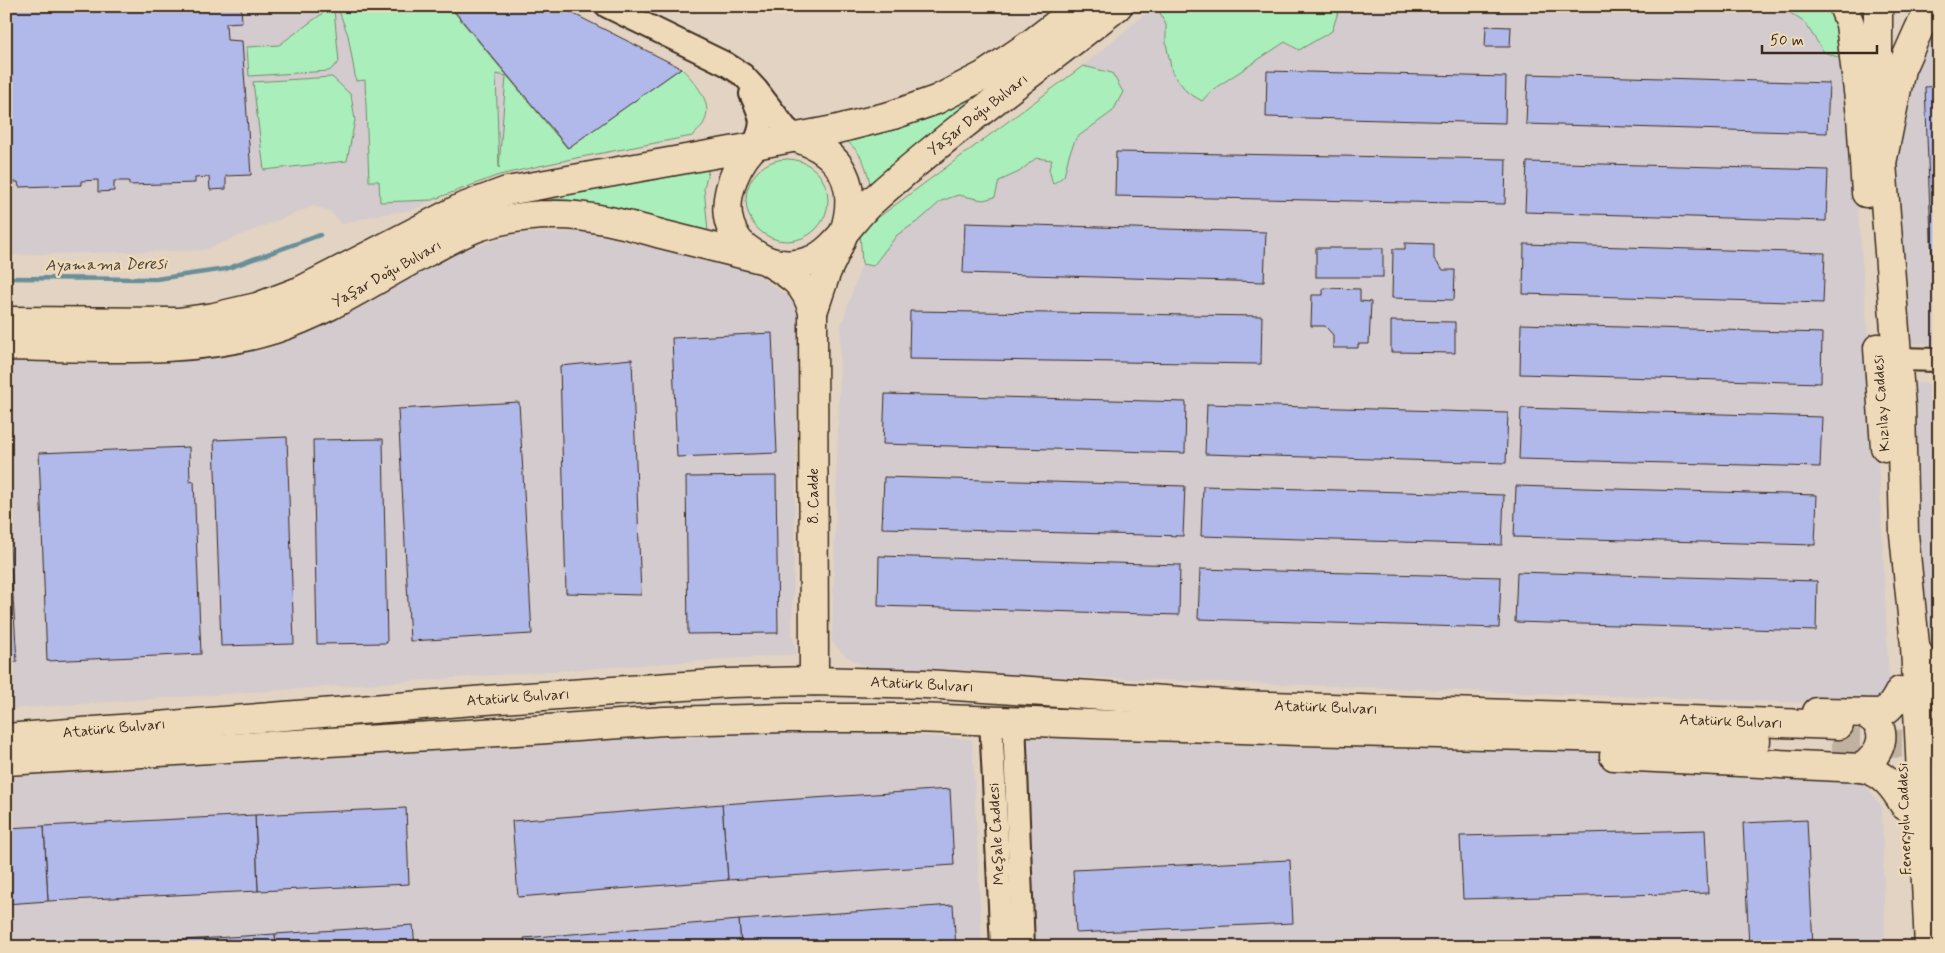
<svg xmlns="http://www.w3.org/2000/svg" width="1945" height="953" font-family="Mynerve,sans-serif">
  <rect width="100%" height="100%" fill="#e2d3c2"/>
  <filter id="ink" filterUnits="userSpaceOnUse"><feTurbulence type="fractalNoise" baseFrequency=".02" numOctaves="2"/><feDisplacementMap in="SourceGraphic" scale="10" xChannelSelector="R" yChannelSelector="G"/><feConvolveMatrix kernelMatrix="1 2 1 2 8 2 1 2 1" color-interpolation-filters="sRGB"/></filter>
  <g filter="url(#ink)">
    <g fill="#d3cbce">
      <path d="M6 6H449L576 158 499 175 432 200 413 210 376 215 341 224 330 211 313 206 204 250 6 255Z"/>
      <path d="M1155 6H1839L1846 60 1880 490 1889 683 1885 700 1873 705 876 670 856 662 842 653 832 641 841 326 862 264 860 231 1083 66Z"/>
      <path d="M1939 11V344L1905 343 1891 127Z"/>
      <path d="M588 232 755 273 799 304 792 636 797 654 6 709V354H213L266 350 438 257 522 233Z"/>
      <path d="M1904 383 1939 384V669L1913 645Z"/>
      <path d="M764 726 972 739 982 947H6V777Z"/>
      <path d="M1024 734 1828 760 1857 774 1882 807 1885 947H1036Z"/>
    </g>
    <g fill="#aaefbb" stroke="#728c6c" fill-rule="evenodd">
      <path d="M337 6H384L390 12 396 6H449L567 148 681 68C700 87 722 113 692 136L576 158 499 175 432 200 380 202 379 181H369L365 80 356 81 348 35ZM496 74 506 76 499 168 496 75Z"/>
      <path d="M1157 6H1340L1332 31 1299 50 1285 42 1212 90 1202 101 1187 92 1172 72 1166 43V25Z"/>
      <path d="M1780 6H1839L1846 60 1824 52 1805 23Z"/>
      <path d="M330 8 334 10 339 62 329 71 249 76 247 47 279 45Z"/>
      <path d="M1083 66 1112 73 1123 92 1113 111 1076 138 1069 155 1064 176 1053 184 1049 169 1052 160 1036 158 1019 172 999 181 995 197 983 200 958 195 941 201 921 219 897 235 873 266 862 264 860 231Z"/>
      <path d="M332 77 351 95 355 120 347 161 264 170 253 82Z"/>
      <path d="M982 91 870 183C865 162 861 152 843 138Z"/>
      <circle cx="787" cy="200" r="41"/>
      <path d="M710 163 704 188 708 232 578 201 539 198Z"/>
    </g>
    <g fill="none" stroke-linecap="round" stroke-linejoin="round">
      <path stroke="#698e98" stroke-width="4.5" d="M6 278 156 279 226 269 320 235"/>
    </g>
    <g fill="#b1b9ea" stroke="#3b2a1e">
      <path d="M6 6H241L242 22 226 23 227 40 242 41 251 175 226 176V189L210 190 209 177 195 178V183L129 185V181H114V191L98 192V180L81 181V185L19 187 18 182H6Z"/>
      <path d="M450 6H558L681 68 568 148Z"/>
      <path d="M1486 26 1511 27 1510 47H1485Z"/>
      <path d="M1267 71 1506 77 1505 123 1266 117Z"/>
      <path d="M1528 74 1829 83 1827 133 1526 124Z"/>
      <path d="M1939 86V260L1932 261 1925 87Z"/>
      <path d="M1116 152 1506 159 1505 204 1115 196Z"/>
      <path d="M1527 162 1828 170 1826 221 1525 212Z"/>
      <path d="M965 223 1266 232 1264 282 963 273Z"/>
      <path d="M1405 243 1434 244V259L1443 270H1455L1454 300 1392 298 1393 249H1405Z"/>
      <path d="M1524 244 1825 253 1823 303 1523 294Z"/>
      <rect x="1316" y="248" width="67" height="29"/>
      <path d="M1323 288 1360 289V301L1371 302 1369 344H1358V348H1333V335L1325 326H1311L1312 295H1323Z"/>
      <path d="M910 311 1262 316 1261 364 909 359Z"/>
      <path d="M1391 321 1455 322V353L1391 352Z"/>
      <path d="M1521 324 1822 333 1821 383 1520 374Z"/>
      <path d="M772 333 777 453 677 457 672 338Z"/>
      <path d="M632 359 641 595 566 593 560 366Z"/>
      <path d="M885 394 1186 402 1185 453 883 444Z"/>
      <path d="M519 402 532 634 410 641 398 409Z"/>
      <path d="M1207 404 1508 413 1506 463 1205 454Z"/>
      <path d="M1521 408 1822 417 1820 467 1519 459Z"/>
      <path d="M287 437 294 644 221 646 214 440Z"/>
      <path d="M383 439 387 643 317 644 313 440Z"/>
      <path d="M189 447 190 482 194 481 201 654 47 661 39 453Z"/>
      <path d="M776 476 778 633 688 634 686 477Z"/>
      <path d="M884 477 1185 486 1183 536 882 528Z"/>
      <path d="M6 482 17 662 6 663Z"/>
      <path d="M1203 486 1504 495 1502 545 1201 536Z"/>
      <path d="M1516 486 1817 495 1815 545 1514 537Z"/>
      <path d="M879 556 1180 565 1179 615 878 606Z"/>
      <path d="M1200 569 1501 577 1499 628 1198 619Z"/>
      <path d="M1517 572 1817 581 1816 631 1515 622Z"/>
      <path d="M950 789 954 865 728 880 722 804Z"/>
      <path d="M722 804 728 880 518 897 512 821Z"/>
      <path d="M406 808 409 884 258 891 255 815Z"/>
      <path d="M255 815 258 891 48 901 44 826Z"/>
      <path d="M1807 820 1813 947H1749L1743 823Z"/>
      <path d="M44 826 48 901 6 904V828Z"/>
      <path d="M1705 830 1708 893 1463 899 1460 836Z"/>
      <path d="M1290 860 1293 923 1076 933 1073 870Z"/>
      <path d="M953 905 956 947H741L739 920Z"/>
      <path d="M739 920 741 947H525L524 938Z"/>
      <path d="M413 925 415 947H276L275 934Z"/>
      <path d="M275 934 276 947H77Z"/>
    </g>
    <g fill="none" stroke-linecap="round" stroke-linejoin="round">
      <path stroke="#c1b1a1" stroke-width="28" stroke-dasharray="28 14" stroke-linecap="butt" d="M1832 743 1939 744"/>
      <defs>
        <g id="minor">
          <path d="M607 6 726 64 743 75 756 89 785 127 797 138"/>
          <path d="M751 94C762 118 765 122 753 147"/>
          <path d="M1898 359 1939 360"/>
          <path d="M991 720 1002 947"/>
          <path d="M1014 721 1023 947"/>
        </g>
        <g id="major">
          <path d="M1843 6 1850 24 1861 116 1866 193"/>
          <path d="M797 138C843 153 859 186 844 232 840 245 833 258 827 271 822 284 818 298 813 312"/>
          <path d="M753 147C732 170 716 211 738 240 743 247 751 252 758 256 772 265 794 267 809 261 833 253 851 221 869 204 947 133 1035 72 1118 6"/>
          <path d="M6 321 178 322 214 317 257 307 302 290 461 208 507 191 753 147 760 144 834 130 893 115 936 100 983 76 1032 43 1080 6"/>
          <path d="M6 346C93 347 191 356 275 329 330 311 377 278 427 252 444 243 463 232 481 226 504 219 528 215 552 215 589 214 625 224 661 234 696 243 730 251 765 260 790 275 805 282 813 312L814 681"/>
          <path d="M1878 348 1885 447"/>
          <path d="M1917 651 1928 672 1939 688"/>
          <path d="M1817 712 1880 713C1891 709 1895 700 1900 691"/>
          <path d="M6 738 486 700 727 683 814 681 926 684 1238 705 1839 725"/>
          <path d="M1614 756 1861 768C1884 772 1894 788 1905 806"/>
          <path d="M6 761 533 730 664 721 786 718H914L1299 731 1756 741"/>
          <path d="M1861 768C1883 754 1892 725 1863 713"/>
          <path d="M1929 947 1915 645 1904 534 1901 407 1882 163 1901 69 1919 29 1932 6"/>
        </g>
        <path id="highway" d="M1878 6V73L1882 163"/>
      </defs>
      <use href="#minor" stroke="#3b2a1e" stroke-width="26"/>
      <use href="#major" stroke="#3b2a1e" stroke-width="31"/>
      <use href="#highway" stroke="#3b2a1e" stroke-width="31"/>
      <use href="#minor" stroke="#eedab8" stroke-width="22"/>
      <use href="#major" stroke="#eedab8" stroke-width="28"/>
      <use href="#highway" stroke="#eedab8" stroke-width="28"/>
    </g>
  </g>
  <g text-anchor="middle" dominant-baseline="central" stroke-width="5" stroke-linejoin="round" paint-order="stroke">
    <g font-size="15" fill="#3b2a1e" stroke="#eedab8">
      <text transform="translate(978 115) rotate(-38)">Yaşar Doğu Bulvarı</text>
      <text transform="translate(387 274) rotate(-29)">Yaşar Doğu Bulvarı</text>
      <text transform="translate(1882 403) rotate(-94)">Kızılay Caddesi</text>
      <text transform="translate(814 496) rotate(-90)">8. Cadde</text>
      <text transform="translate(922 685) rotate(3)">Atatürk Bulvarı</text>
      <text transform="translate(518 698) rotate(-4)">Atatürk Bulvarı</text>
      <text transform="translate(1326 708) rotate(2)">Atatürk Bulvarı</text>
      <text transform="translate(1731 722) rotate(2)">Atatürk Bulvarı</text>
      <text transform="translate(114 729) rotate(-5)">Atatürk Bulvarı</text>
      <text transform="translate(1905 819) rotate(-92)">Feneryolu Caddesi</text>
      <text transform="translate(997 834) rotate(-93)">Meşale Caddesi</text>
    </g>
    <g font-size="16" font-style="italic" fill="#47433c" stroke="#eedab8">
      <text transform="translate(106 265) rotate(-1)">Ayamama Deresi</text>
    </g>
  </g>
  <rect width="1945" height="953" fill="none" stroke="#eedab8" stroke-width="25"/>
  <rect x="12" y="12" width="1920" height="928" fill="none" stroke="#3b2a1e" stroke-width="2" filter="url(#ink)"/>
  <path d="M1762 45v8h115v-8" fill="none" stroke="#3b2a1e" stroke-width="2.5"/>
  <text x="1770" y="45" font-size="15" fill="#3b2a1e" stroke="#eedab8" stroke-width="4" paint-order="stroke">50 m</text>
</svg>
